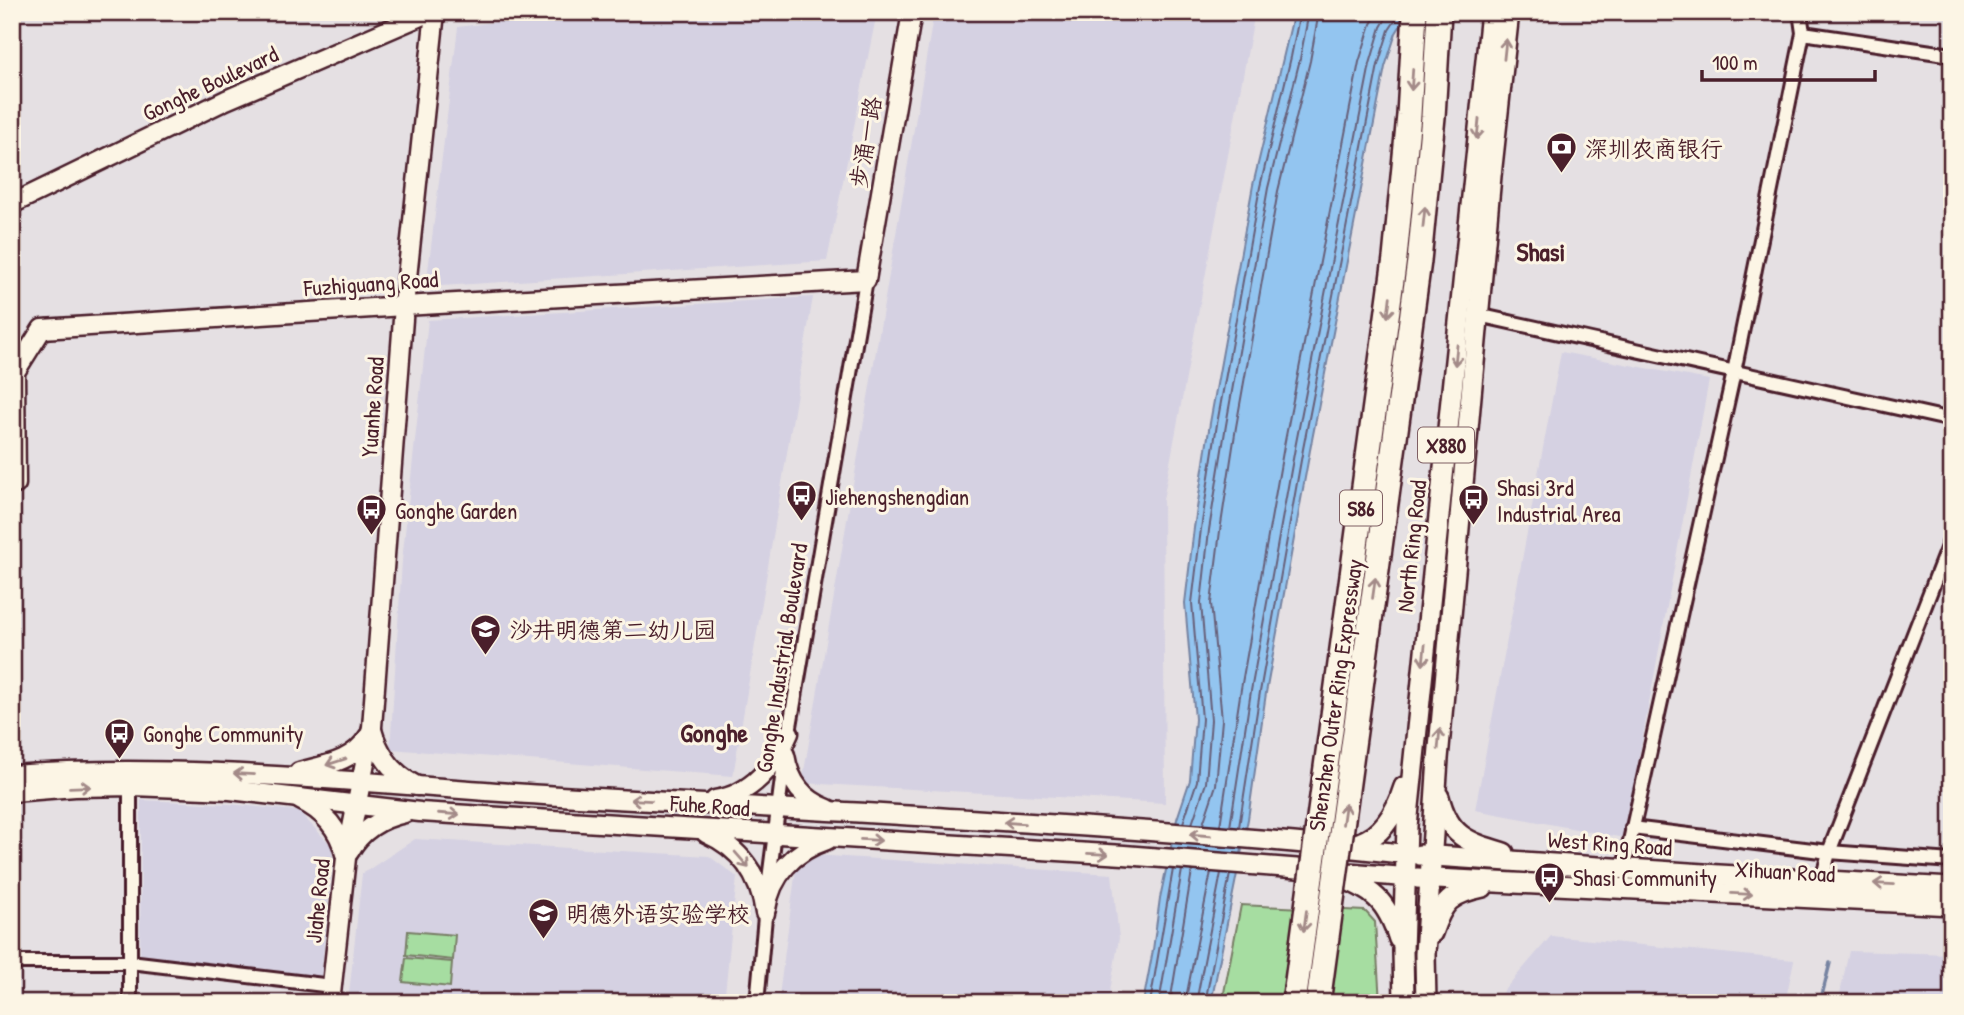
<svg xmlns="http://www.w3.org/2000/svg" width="1964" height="1015" font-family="'Patrick Hand','LXGW WenKai TC',sans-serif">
  <rect width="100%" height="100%" fill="#e5e0e3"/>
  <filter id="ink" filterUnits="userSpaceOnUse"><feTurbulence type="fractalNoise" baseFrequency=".0143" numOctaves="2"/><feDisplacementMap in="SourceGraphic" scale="14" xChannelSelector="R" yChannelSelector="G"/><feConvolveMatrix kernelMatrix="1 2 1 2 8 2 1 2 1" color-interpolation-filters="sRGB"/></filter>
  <g filter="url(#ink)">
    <g fill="#d5d1e2">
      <path d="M569 12H877L827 261 426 287 458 27Z"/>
      <path d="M934 12H1255L1163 500 1165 803 802 783Z"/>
      <path d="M813 297 733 776 390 749 402 561 428 320Z"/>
      <path d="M1561 352 1709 380 1624 838 1475 810Z"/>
      <path d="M141 800 228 804 298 811 333 847 321 978 140 956Z"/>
      <path d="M415 839 709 856 737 877 724 1003H348L362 874Z"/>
      <path d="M798 854 1112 874 1119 938 1108 1003H778Z"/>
      <path d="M1551 936 1794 960 1785 1003H1493Z"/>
      <path d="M1849 951 1952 954V1003H1838Z"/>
    </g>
    <g fill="#a6dda1" stroke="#787e66" stroke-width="2">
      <path d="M1241 905 1365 911 1375 922 1380 1003H1222Z"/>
      <path d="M408 931 455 935 453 960 406 955Z"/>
      <path d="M406 958 452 962 450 987 403 982Z"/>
    </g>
    <path fill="#93c5f0" stroke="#7683a1" stroke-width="2" d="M1294 12H1409L1396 33 1385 67 1310 450 1266 693 1248 819 1211 1003H1143L1153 950 1160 898 1177 819 1190 780 1195 719 1185 603 1194 528 1210 423 1253 185Z"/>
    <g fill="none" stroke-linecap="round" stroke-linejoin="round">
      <g stroke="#67617a" stroke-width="2">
        <path d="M1183 823 1197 781 1202 719 1192 603 1201 529 1217 424 1260 187 1291 57 1300 12"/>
        <path d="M1192 824 1206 783 1211 720 1201 603 1209 530 1226 425 1268 188 1300 59 1309 12"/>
        <path d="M1203 824 1216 785 1222 720 1211 603 1220 531 1236 427 1278 191 1310 61 1319 12"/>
        <path d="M1220 826 1241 689 1284 446 1359 62 1371 24 1378 12"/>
        <path d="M1230 827 1251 691 1295 448 1370 64 1381 27 1390 12"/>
        <path d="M1239 827 1260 692 1303 449 1378 65 1389 30 1401 12"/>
        <path d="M1150 1003 1173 869"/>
        <path d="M1159 1003 1182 870"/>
        <path d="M1170 1003 1192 871"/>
        <path d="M1185 1003 1211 872"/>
        <path d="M1196 1003 1221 873"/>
        <path d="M1205 1003 1230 874"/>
      </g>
      <path stroke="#7683a1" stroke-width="3.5" d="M1820 1003 1830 963"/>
      <defs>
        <g id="street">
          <path d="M1803 33 1952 55"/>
          <path d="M1478 315 1952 420"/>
          <path d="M788 738 866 280"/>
          <path d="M1632 828 1829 852 1952 861"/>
          <path d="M1624 868 1734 372 1803 33 1800 12"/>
          <path d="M1822 881 1829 852 1952 536"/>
          <path d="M768 887 784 763"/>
          <path d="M12 962H130L332 986"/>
          <path d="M130 1003V786"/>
          <path d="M757 1003 766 906"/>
        </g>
        <g id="secondary">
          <path d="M12 204 226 100 430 12"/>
          <path d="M16 484 15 372 42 329 404 306 866 280 912 12"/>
          <path d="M372 730C379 755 394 775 417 786"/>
          <path d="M785 755C789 781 803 800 828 809"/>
          <path d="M299 772C325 765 353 762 368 737"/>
          <path d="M12 775C190 762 367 784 544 795 785 809 1026 820 1266 840 1312 844 1359 849 1405 854"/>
          <path d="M12 792 75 787 133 786 230 790 420 812 1124 855 1405 877"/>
          <path d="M300 800C323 811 339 829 345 854"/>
          <path d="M715 800C751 795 775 766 789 733"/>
          <path d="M706 833C740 848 760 876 765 913"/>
          <path d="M349 852C361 830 382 818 405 813"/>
          <path d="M766 909C771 875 794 851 827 840"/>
          <path d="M330 1003 346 858 372 727 404 306 435 12"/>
        </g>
        <g id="primary">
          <path d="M1439 797C1449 837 1468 842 1504 853"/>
          <path d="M1331 847C1340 846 1350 846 1359 843 1384 835 1397 809 1404 787"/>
          <path d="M1420 855 1719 875 1952 888"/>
          <path d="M1327 871C1368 890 1384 892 1399 939"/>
          <path d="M1417 878 1952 905"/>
          <path d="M1432 933C1443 901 1450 894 1483 887"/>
          <path d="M1404 1003 1403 951 1407 826 1491 12"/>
          <path d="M1426 1003 1425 954 1438 759 1491 176 1509 12"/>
        </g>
      </defs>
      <use href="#street" stroke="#4a1f2b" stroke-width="18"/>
      <use href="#secondary" stroke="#4a1f2b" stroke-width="23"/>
      <use href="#primary" stroke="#4a1f2b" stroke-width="24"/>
      <use href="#street" stroke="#fcf5e5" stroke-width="12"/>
      <use href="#secondary" stroke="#fcf5e5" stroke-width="18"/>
      <use href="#primary" stroke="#fcf5e5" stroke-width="19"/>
      <defs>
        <g id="highway-bridge">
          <path d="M1294 1003 1395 258 1409 115 1415 12"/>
          <path d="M1318 1003 1419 261 1433 117 1439 12"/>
        </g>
      </defs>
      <use href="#highway-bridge" stroke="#4a1f2b" stroke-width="28" stroke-linecap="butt"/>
      <use href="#highway-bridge" stroke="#fcf5e5" stroke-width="23"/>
    </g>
    <defs><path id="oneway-shaft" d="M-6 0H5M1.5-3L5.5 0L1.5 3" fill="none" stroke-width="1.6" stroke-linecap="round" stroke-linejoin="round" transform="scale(1.75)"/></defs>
    <g stroke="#a38a88">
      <use href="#oneway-shaft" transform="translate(1505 49) rotate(-84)"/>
      <use href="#oneway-shaft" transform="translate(1412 80) rotate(94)"/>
      <use href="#oneway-shaft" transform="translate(1478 129) rotate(96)"/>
      <use href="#oneway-shaft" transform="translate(1424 217) rotate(-84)"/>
      <use href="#oneway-shaft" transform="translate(1389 307) rotate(97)"/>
      <use href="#oneway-shaft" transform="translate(1456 355) rotate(96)"/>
      <use href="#oneway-shaft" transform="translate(1374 588) rotate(-82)"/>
      <use href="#oneway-shaft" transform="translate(1424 655) rotate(96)"/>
      <use href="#oneway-shaft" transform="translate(1439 739) rotate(-85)"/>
      <use href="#oneway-shaft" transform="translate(336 762) rotate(162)"/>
      <use href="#oneway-shaft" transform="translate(244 774) rotate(-177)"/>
      <use href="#oneway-shaft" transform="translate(80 787) rotate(-2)"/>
      <use href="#oneway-shaft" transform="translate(641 800) rotate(-177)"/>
      <use href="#oneway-shaft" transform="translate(449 814) rotate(4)"/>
      <use href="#oneway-shaft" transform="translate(1344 814) rotate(-82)"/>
      <use href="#oneway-shaft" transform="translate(1014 823) rotate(-176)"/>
      <use href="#oneway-shaft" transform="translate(1200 835) rotate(-176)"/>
      <use href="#oneway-shaft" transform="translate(871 840) rotate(3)"/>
      <use href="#oneway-shaft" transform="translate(1098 854) rotate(3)"/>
      <use href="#oneway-shaft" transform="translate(742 860) rotate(49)"/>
      <use href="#oneway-shaft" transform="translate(1884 884) rotate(-177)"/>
      <use href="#oneway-shaft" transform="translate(1742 894) rotate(3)"/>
      <use href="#oneway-shaft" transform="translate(1305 921) rotate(98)"/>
    </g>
  </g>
  <defs>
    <symbol id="bank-pin" viewBox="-11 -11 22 30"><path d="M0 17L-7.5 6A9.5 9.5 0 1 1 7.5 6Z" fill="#4a1f2b" stroke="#fcf5e5"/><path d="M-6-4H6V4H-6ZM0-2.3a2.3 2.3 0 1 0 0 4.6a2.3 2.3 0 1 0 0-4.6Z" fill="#fff"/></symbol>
    <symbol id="bus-pin" viewBox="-11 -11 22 30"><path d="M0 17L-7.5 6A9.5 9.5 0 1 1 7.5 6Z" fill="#4a1f2b" stroke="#fcf5e5"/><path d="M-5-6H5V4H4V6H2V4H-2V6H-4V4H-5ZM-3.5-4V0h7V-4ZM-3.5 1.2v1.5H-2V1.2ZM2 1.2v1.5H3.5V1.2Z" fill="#fff"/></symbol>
    <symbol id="school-pin" viewBox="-11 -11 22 30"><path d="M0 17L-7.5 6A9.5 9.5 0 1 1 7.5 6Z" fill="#4a1f2b" stroke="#fcf5e5"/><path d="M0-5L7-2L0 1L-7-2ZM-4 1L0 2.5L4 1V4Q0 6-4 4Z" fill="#fff"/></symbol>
  </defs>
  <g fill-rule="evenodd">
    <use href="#bank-pin" x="1544" y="130" width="35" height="47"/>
    <use href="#bus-pin" x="784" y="478" width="35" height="47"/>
    <use href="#bus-pin" x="1456" y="482" width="35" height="47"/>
    <use href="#bus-pin" x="354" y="492" width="35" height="47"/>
    <use href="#school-pin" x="468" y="612" width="35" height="47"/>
    <use href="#bus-pin" x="102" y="716" width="35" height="47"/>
    <use href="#bus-pin" x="1532" y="860" width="35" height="47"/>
    <use href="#school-pin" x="526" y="896" width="35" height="47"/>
  </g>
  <g text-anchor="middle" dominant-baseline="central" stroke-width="6" stroke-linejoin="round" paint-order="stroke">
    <g fill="#fcf5e5" stroke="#7f5f63" stroke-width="2">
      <rect x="1418" y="427.5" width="56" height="35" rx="5"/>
      <rect x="1340" y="490.5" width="42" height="35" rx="5"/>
    </g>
    <g font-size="21" font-weight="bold" fill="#4a1f2b">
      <text x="1446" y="445">X880</text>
      <text x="1361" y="508">S86</text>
    </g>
    <g font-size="23" fill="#4a1f2b" stroke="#fcf5e5">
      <text transform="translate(210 83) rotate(-25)">Gonghe Boulevard</text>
      <text transform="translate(865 142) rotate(-80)">步涌一路</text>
      <text transform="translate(371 283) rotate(-4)">Fuzhiguang Road</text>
      <text transform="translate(372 407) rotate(-86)">Yuanhe Road</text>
      <text transform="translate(1411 546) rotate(-84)">North Ring Road</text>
      <text transform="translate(781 658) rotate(-81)">Gonghe Industrial Boulevard</text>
      <text transform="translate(1335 695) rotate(-82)">Shenzhen Outer Ring Expressway</text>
      <text transform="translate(710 805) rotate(4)">Fuhe Road</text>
      <text transform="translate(1610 843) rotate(4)">West Ring Road</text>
      <text transform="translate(1785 871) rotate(3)">Xihuan Road</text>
      <text transform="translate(317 901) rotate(-84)">Jiahe Road</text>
    </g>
    <g font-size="23" fill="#4a1f2b" stroke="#fcf5e5" text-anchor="start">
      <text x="1585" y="148">深圳农商银行</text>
      <text x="1497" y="487">Shasi 3rd<tspan x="1497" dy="26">Industrial Area</tspan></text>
      <text x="825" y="496">Jiehengshengdian</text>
      <text x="395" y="510">Gonghe Garden</text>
      <text x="509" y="629">沙井明德第二幼儿园</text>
      <text x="143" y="733">Gonghe Community</text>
      <text x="1573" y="877">Shasi Community</text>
      <text x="566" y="913">明德外语实验学校</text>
    </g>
    <g font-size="26" font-weight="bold" fill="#4a1f2b" stroke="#fcf5e5">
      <text x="1541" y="251">Shasi</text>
      <text x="714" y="732">Gonghe</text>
    </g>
  </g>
  <rect width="1964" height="1015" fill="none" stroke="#fcf5e5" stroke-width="42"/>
  <rect x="21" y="21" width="1922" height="973" fill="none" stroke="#4a1f2b" stroke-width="2.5" filter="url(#ink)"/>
  <path d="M1702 70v10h173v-10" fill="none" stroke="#4a1f2b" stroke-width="3.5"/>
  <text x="1712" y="70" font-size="21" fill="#4a1f2b" stroke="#fcf5e5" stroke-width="5" paint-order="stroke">100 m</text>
</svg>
